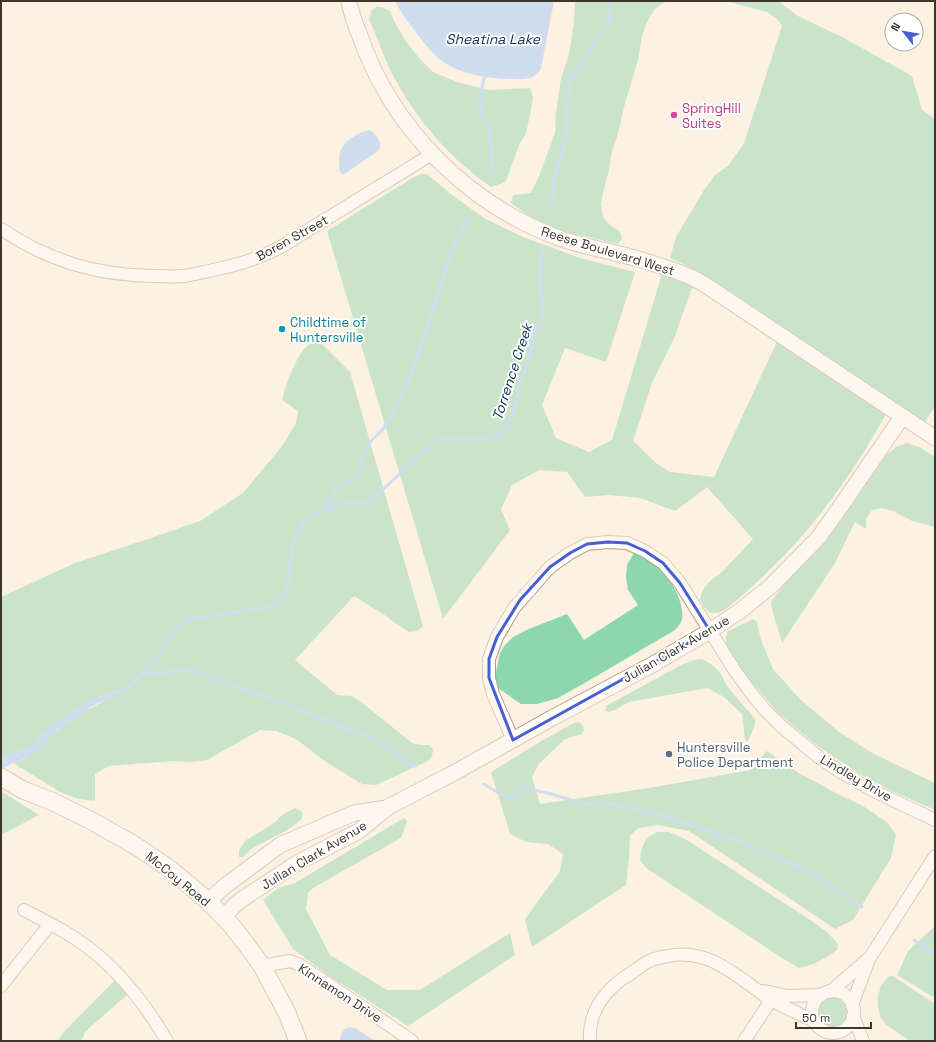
<svg xmlns="http://www.w3.org/2000/svg" width="936" height="1042" font-family="'Space Grotesk',sans-serif">
  <rect width="100%" height="100%" fill="#fdf1e2"/>
  <g fill="#8cd6b0">
    <path d="M575 1H666L654 10 647 22 642 36 638 60 624 107 619 130 611 155 609 170 603 193 601 204 603 217 611 226 620 231 622 238 618 244 565 232 533 219 511 203 513 195 531 193 539 176 555 133 556 112 561 78 569 54 574 23Z"/>
    <path d="M726 1H778L798 16 844 38 912 76 922 110 935 119V407L924 423 733 293 683 264 670 258 676 237 704 190 715 175 728 166 744 143 782 26 776 18 767 12Z"/>
    <path d="M376 7H382L390 11 395 23 405 40 419 58 433 72 457 82 488 90 530 88 533 97 531 109 526 134 520 143 506 181 500 184 491 187C452 160 419 123 396 81 385 62 379 40 369 20L371 11Z"/>
    <path d="M421 174H427L452 195 484 218 523 237 580 258 635 272 606 362 565 348 542 405 556 438 589 452 612 440 664 267 695 279 675 336 652 383 633 441 656 463 670 472 714 477 780 335 889 408C855 472 811 533 757 582 747 591 733 605 722 611 718 613 714 613 710 613L704 607 700 599 702 591 710 581 722 572 753 539 707 487 675 511 640 498 609 495 585 497 567 472 539 470 512 485 501 510 510 530 443 619 327 231 414 177Z"/>
    <path d="M313 342H320L350 372 423 626 417 631 409 632 392 621 386 616 354 596 295 660 337 695 351 696 360 701 412 743 420 745H429L433 749 432 756 428 761 376 785 362 784 326 762 296 739 276 731 260 730 207 760 190 762 174 761 109 766 95 774V801L79 799 62 793 13 763 23 760 40 747 52 734 63 725 74 719 85 711 123 691 114 692 94 699 81 706 43 733 32 746 20 751 1 758V597L75 563 148 539 200 521 243 493 283 445 296 423 298 411 282 400C285 387 296 357 305 348 307 346 310 344 313 342Z"/>
    <path d="M907 443 919 447 935 457V527L912 521 893 511 882 508 872 510 866 519V529L855 522 835 563 782 643 773 613 771 605 772 600 789 578 821 545 868 479 887 454 896 447Z"/>
    <path d="M634 553C644 557 655 563 663 571 672 582 687 607 681 622 680 625 677 627 675 630L588 681 558 698 537 704H521L498 688 494 681 500 653 505 645 513 637 529 629 567 614 584 640 638 605 628 590 626 576 627 565Z"/>
    <path d="M753 619 757 622 761 640 773 669 800 699 839 732 874 754 935 783V810L894 792 856 772 818 746 780 715 744 673 726 645V637L728 631Z"/>
    <path d="M702 659 711 664 720 672 727 686 755 719V725L748 741 745 740 742 714 724 697 707 688 629 702 615 710 608 712 605 710 606 706 681 665 694 660Z"/>
    <path d="M579 722 583 726 584 731 581 735 574 736 564 740 539 764 532 777 540 804 649 788 750 770 767 751 799 773 834 792 863 806 888 823 896 835 891 858 853 920 835 929 689 831 658 825 638 828 630 836 629 857 626 885 532 947 525 919 560 871 563 854 548 844 526 842 510 834 491 772 543 740 574 723Z"/>
    <path d="M1 791 39 815 1 835Z"/>
    <path d="M295 808 302 812V818L296 824 284 832 254 847 243 857H239V850L246 840 263 830 275 822 282 815Z"/>
    <path d="M404 818 407 821 401 838 313 888 308 893 306 909 330 955 387 990H420L510 933 515 955 408 1026 328 975 293 949 263 900 278 888 295 883Z"/>
    <path d="M657 832H669L685 839 812 921 827 932 838 944 837 950C823 960 816 964 799 968L782 958 646 868 640 860C642 845 643 839 657 832Z"/>
    <path d="M935 926V998L897 975 908 951Z"/>
    <path d="M893 976 935 1004V1041H910L885 1024 880 1016 878 1006V996L881 986 888 977Z"/>
    <path d="M115 980 128 994 86 1031 81 1041H58L62 1034Z"/>
    <circle cx="833" cy="1012" r="16"/>
  </g>
  <g fill="#98c5fc">
    <path d="M395 1H554L541 68C534 81 522 79 509 79 484 78 457 74 437 57 429 50 424 42 417 34 409 23 401 13 395 1Z"/>
    <path d="M369 130 372 131C377 137 384 143 378 151L343 175C339 172 339 169 339 164 339 159 339 152 342 148 346 139 360 132 369 130Z"/>
    <path d="M125 691C115 697 105 700 94 705 87 709 81 715 74 719 70 722 66 723 63 725 50 734 42 748 29 756 20 762 9 763 1 770V758L32 746 43 733 54 724 81 706 94 699 114 692Z"/>
    <path d="M350 1027 355 1028 375 1041H340C340 1034 343 1029 350 1027Z"/>
  </g>
  <g fill="none" stroke-linecap="round" stroke-linejoin="round">
    <g stroke="#98c5fc" stroke-width="3">
      <path d="M485 74C483 84 479 95 480 105 480 115 486 123 489 132 492 144 491 158 491 170"/>
      <path d="M552 205 554 180 566 138 569 83 572 77 608 25 611 17 608 1"/>
      <path d="M326 509 337 488 356 478 359 472 365 451 371 441 383 429 394 411 406 386 425 336 450 255 467 220"/>
      <path d="M141 675 185 670 194 671 290 706 368 737 385 746 397 754 409 764 415 766"/>
      <path d="M122 691 134 683 162 650 179 625 189 619 265 608 273 605 280 599 284 594 288 583 292 548 296 536 304 522 309 517 322 511 340 506 346 503 367 502 375 497 433 443C448 434 475 443 493 437 498 436 503 433 506 429 512 421 516 401 519 391 522 376 528 362 532 347 533 343 532 339 534 335 536 328 541 322 543 315L540 279 542 248"/>
      <path d="M484 784C495 790 500 796 513 798L524 787 533 790 548 793 584 804 608 803 667 817 710 831 723 837 735 839 808 871 862 907"/>
      <path d="M914 940 935 953"/>
    </g>
    <defs>
      <g id="minor">
        <path d="M1 229C49 261 95 275 153 276 163 276 173 277 183 276 193 275 203 272 213 270 238 265 262 258 284 245L432 154"/>
        <path d="M513 740 493 694 489 678V659L497 637 514 608 550 567 570 553 587 544 608 542 627 543 645 551 663 563 680 583 735 671 755 698 766 711 781 726 820 758 842 773 876 792 935 820"/>
        <path d="M24 910C37 917 51 924 65 932 108 957 142 998 167 1041"/>
        <path d="M262 966 290 961 300 965 373 1014 412 1041"/>
        <path d="M1 986 50 924"/>
        <path d="M764 991 787 996 822 995"/>
        <circle cx="833" cy="1012" r="21"/>
        <path d="M830 992 868 959"/>
        <path d="M852 1005 869 959 935 856"/>
        <path d="M853 1016 863 1041"/>
        <path d="M590 1041C588 1015 602 994 622 979 631 974 639 967 647 962 653 959 661 957 668 956 702 949 727 968 753 987 757 990 761 993 765 996 780 1006 798 1013 814 1021"/>
        <path d="M744 1041 771 1000"/>
      </g>
      <g id="tertiary">
        <path d="M349 1C351 13 355 24 360 36 392 128 467 204 559 238 584 247 610 251 635 258 655 264 676 270 695 279 701 282 707 286 713 290L935 438"/>
        <path d="M208 901 225 886 280 845 354 813 387 808"/>
        <path d="M223 917 238 902 297 863 359 831 388 807 452 774 552 718 650 666 710 631 740 611 771 586 819 537 841 506 902 417"/>
      </g>
      <path id="secondary" d="M1 777 23 790 51 801 90 820 136 846 170 869 208 901 232 926 246 944 262 966 287 1013 298 1041"/>
    </defs>
    <use href="#minor" stroke="#b29f88" stroke-width="14"/>
    <use href="#tertiary" stroke="#b29f88" stroke-width="17"/>
    <use href="#secondary" stroke="#b29f88" stroke-width="19"/>
    <use href="#minor" stroke="#fff" stroke-width="12"/>
    <use href="#tertiary" stroke="#fff" stroke-width="15"/>
    <use href="#secondary" stroke="#fff" stroke-width="17"/>
  </g>
  <path d="M0 0H936V1042H0ZM608 542 627 543 645 551 663 563 680 583 710 631 513 740 489 678V659L497 637 520 600 550 567 570 553 587 544Z" fill="#fdf1e2" fill-opacity=".55" fill-rule="evenodd"/>
  <path fill="none" stroke="#485ed3" stroke-width="3" stroke-linejoin="round" d="M608 542 627 543 645 551 663 563 680 583 710 631 513 740 489 678V659L497 637 520 600 550 567 570 553 587 544Z"/>
  <circle fill="#d1479c" stroke="#fff" stroke-width="1.5" cx="674" cy="115" r="4"/>
  <circle fill="#0f9aa8" stroke="#fff" stroke-width="1.5" cx="282" cy="329" r="4"/>
  <circle fill="#5c6f8a" stroke="#fff" stroke-width="1.5" cx="669" cy="754" r="4"/>
  <g text-anchor="middle" dominant-baseline="central" stroke-width="4" stroke-linejoin="round" paint-order="stroke">
    <g font-size="13" fill="#b23c85" stroke="#fff" text-anchor="start">
      <text x="682" y="108">SpringHill<tspan x="682" dy="15">Suites</tspan></text>
    </g>
    <g font-size="13" fill="#3e362c" stroke="#fff">
      <text transform="translate(292 238) rotate(-29)">Boren Street</text>
      <text transform="translate(608 251) rotate(17)">Reese Boulevard West</text>
      <text transform="translate(676 649) rotate(-30)">Julian Clark Avenue</text>
      <text transform="translate(856 778) rotate(30)">Lindley Drive</text>
      <text transform="translate(314 855) rotate(-31)">Julian Clark Avenue</text>
      <text transform="translate(178 879) rotate(39)">McCoy Road</text>
      <text transform="translate(340 993) rotate(33)">Kinnamon Drive</text>
    </g>
    <g font-size="13" fill="#0d838f" stroke="#fff" text-anchor="start">
      <text x="290" y="322">Childtime of<tspan x="290" dy="15">Huntersville</tspan></text>
    </g>
    <g font-size="13" fill="#4e5e75" stroke="#fff" text-anchor="start">
      <text x="677" y="747">Huntersville<tspan x="677" dy="15">Police Department</tspan></text>
    </g>
    <g font-size="14" font-style="italic" fill="#103661" stroke="#fff">
      <text x="493" y="39">Sheatina Lake</text>
      <text transform="translate(512 372) rotate(-72)">Torrence Creek</text>
    </g>
  </g>
  <rect width="936" height="1042" fill="none" stroke="#3e362c" stroke-width="4"/>
  <g transform="translate(904 32) rotate(301)"><circle r="19" fill="#ffffff" stroke="#b2afab"/>
  <path d="M0-3L7 15L0 10L-7 15Z" fill="#485ed3"/>
  <text y="-6" font-size="11" font-weight="bold" text-anchor="middle" fill="#3e362c">N</text>
  </g>
  <path d="M796 1022v6h75v-6" fill="none" stroke="#3e362c" stroke-width="2"/>
  <text x="802" y="1022" font-size="12" fill="#3e362c" stroke="#ffffff" stroke-width="3" paint-order="stroke">50 m</text>
</svg>
